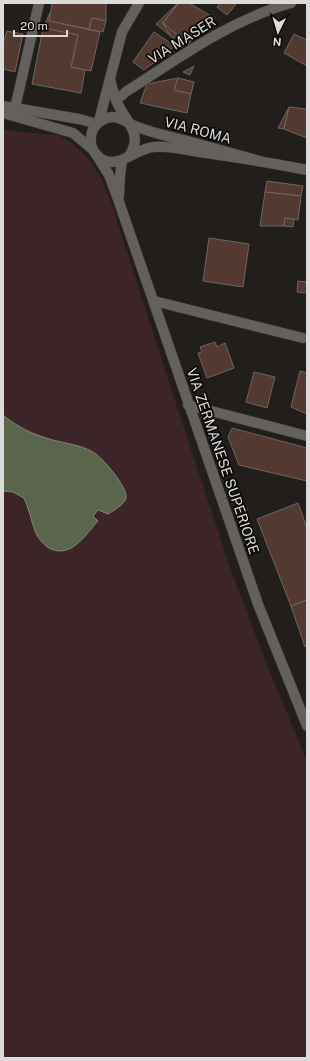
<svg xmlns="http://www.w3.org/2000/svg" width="310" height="1061" font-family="'Public Sans',sans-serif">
  <rect width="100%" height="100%" fill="#211e1b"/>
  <path fill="#3d2428" d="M3 129 19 132 59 135 71 142 82 152 90 161 101 178 110 199 180 416 232 573 267 665 307 761V1058H3Z"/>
  <path fill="#5a654c" stroke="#818876" d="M3 415C16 426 30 433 46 438 61 443 79 444 93 452 102 457 128 487 126 498 124 505 114 510 108 514L98 510 93 516 98 521C86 534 72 558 51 549 44 546 38 538 35 531 31 520 29 508 24 498L13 492 3 491Z"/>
  <g fill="#543930" stroke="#6c6665">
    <path d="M52 3H106V21L92 18 89 29 49 21Z"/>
    <path d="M178 3 163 23 176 34 173 38 156 24Z"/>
    <path d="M179 3H189L211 16 188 45 163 23Z"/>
    <path d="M220 3H237L227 15 217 7Z"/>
    <path d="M50 13 49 21 100 32 91 71 71 67 78 35 43 28Z"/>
    <path d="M92 18 106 21 103 32 89 29Z"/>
    <path d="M162 22 177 35 173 39Z"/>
    <path d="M43 28 78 35 71 67 85 70 81 93 32 84Z"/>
    <path d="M7 31 23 34 15 72 3 69V44Z"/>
    <path d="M154 32 175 46 144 70 133 62Z"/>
    <path d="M294 34 307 40V66L284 53Z"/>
    <path d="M194 66 190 75 183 72Z"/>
    <path d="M178 78 174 90 191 94 187 113 140 103 147 84Z"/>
    <path d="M178 78 194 82 191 94 174 90Z"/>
    <path d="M289 107 284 129 278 128Z"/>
    <path d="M289 107 307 109V138L284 129Z"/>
    <path d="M267 181 303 186 301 196 265 192Z"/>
    <path d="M265 192 301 196 298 220 285 218 284 226H260Z"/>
    <path d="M285 218 294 219 293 227 284 226Z"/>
    <path d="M209 238 249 244 243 287 203 281Z"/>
    <path d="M298 281 307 282V293L297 292Z"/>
    <path d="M215 342 217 347 225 343 234 368 207 378 198 353 202 352 200 347Z"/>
    <path d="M300 371 307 373V414L291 407Z"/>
    <path d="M254 372 275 377 267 408 246 402Z"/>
    <path d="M232 428 307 448V481L239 465 228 437Z"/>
    <path d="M298 503 307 528V600L291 606 257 519Z"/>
    <path d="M307 600V646L305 647 291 606Z"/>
  </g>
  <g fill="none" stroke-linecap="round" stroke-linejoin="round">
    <defs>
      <g id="minor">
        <path d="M110 79C112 86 113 93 116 100 124 121 145 133 129 156"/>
        <path d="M116 100 127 91C179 58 230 20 291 3"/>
        <path d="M3 106 79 119 97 124"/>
        <path d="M15 108 39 3"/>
        <path d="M3 113 73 133 92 149"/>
        <path d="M99 121 122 32 139 3"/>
        <path d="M97 156 109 175 119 202 258 604 307 726"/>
        <path d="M260 161C234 154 209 147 184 140 171 137 158 134 146 130 140 128 134 126 129 123 123 120 119 117 112 117 101 118 91 127 91 138 90 145 93 152 99 157 117 172 135 148 154 147 169 145 185 150 199 152 235 157 271 163 307 170"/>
        <path d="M119 196 120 176 122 160"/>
        <path d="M154 301 303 338"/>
        <path d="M188 405 307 436"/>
      </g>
    </defs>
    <use href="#minor" stroke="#3d3b39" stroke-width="11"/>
    <use href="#minor" stroke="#64605d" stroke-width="10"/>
  </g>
  <g text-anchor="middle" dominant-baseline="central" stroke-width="3.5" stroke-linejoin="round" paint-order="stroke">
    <g font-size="14" fill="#dddbd9" stroke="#0a0907">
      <text transform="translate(182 40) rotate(-32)">VIA MASER</text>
      <text transform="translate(198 130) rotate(15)">VIA ROMA</text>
      <text transform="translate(223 461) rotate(71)">VIA ZERMANESE SUPERIORE</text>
    </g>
  </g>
  <rect width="310" height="1061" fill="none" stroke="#dddbd9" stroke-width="8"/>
  <g transform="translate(278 32) rotate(185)" stroke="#0a0907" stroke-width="3" paint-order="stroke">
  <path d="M0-3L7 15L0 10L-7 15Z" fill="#dddbd9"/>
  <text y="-6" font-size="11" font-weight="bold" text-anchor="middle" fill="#dddbd9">N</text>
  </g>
  <path d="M14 30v6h53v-6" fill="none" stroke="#dddbd9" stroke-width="2"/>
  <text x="20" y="30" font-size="12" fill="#dddbd9" stroke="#0a0907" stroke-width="3" paint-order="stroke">20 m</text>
</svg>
